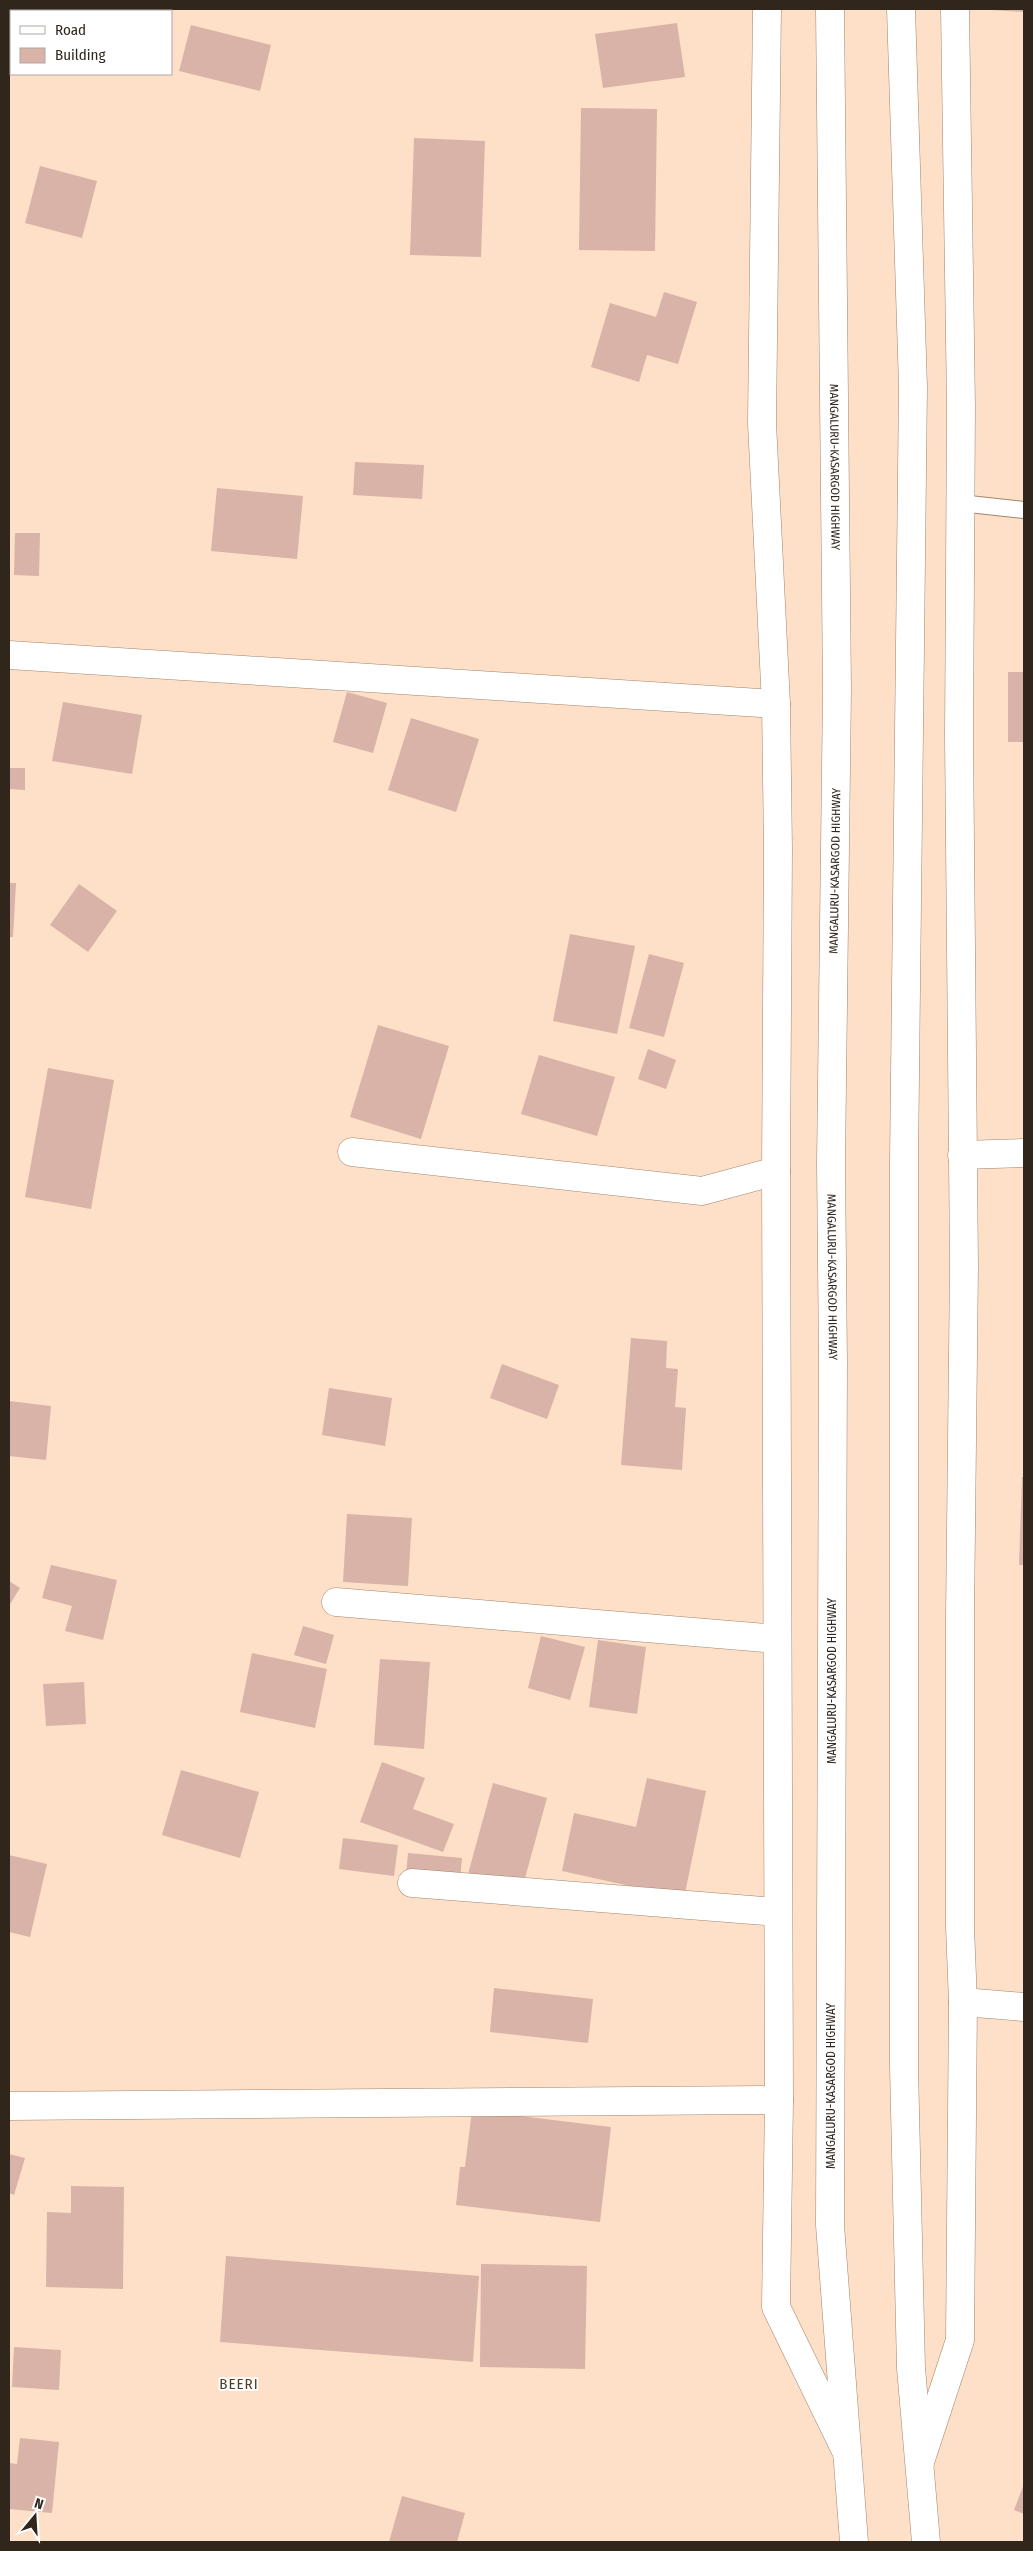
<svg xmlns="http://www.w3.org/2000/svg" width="1033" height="2551" font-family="'Fira Sans Condensed',sans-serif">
  <rect width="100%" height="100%" fill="#fedfc7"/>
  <g fill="#d9b3a7">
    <path d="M992 9H1024V12L992 10Z"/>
    <path d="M677 23 685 77 603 88 595 34Z"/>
    <path d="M191 25 271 45 260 91 179 71Z"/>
    <path d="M581 108 657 109 655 251 579 250Z"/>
    <path d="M414 138 485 141 481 257 410 255Z"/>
    <path d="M40 166 97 181 82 238 25 223Z"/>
    <path d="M664 292 697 302 678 364 647 355 639 382 591 367 610 303 656 317Z"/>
    <path d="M355 462 424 465 422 499 353 495Z"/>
    <path d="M217 488 303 496 297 559 211 551Z"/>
    <path d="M15 533H40L39 576 14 575Z"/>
    <rect x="1008" y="672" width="16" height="70"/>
    <path d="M347 692 387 703 373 753 333 742Z"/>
    <path d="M63 702 142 715 132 774 52 761Z"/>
    <path d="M411 718 479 739 456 812 388 790Z"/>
    <path d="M9 768H25V790L9 789Z"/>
    <path d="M9 883H16L13 937H9Z"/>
    <path d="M79 884 117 911 88 952 50 925Z"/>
    <path d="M570 934 635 946 617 1034 553 1021Z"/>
    <path d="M649 954 684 963 664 1037 629 1028Z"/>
    <path d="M378 1025 449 1046 421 1139 350 1117Z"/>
    <path d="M648 1049 676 1060 666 1089 638 1079Z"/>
    <path d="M539 1055 615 1077 597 1136 521 1114Z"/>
    <path d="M48 1068 114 1080 91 1209 25 1197Z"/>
    <path d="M631 1338 667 1341 666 1368 678 1369 675 1407 686 1408 682 1470 621 1465Z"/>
    <path d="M502 1364 559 1385 547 1419 490 1398Z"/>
    <path d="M329 1388 392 1398 385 1446 322 1435Z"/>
    <path d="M9 1401 51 1406 46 1460 9 1456Z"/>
    <path d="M1022 1477H1024V1565H1019Z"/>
    <path d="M347 1514 412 1518 408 1586 343 1582Z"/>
    <path d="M51 1565 117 1580 103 1640 65 1631 72 1606 42 1598Z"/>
    <path d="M9 1581 20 1588 9 1606Z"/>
    <path d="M303 1626 334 1635 326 1664 294 1655Z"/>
    <path d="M541 1636 585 1647 570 1700 528 1688Z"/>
    <path d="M598 1640 646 1647 637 1714 589 1707Z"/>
    <path d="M252 1653 327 1669 315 1728 240 1712Z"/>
    <path d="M380 1659 430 1662 424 1749 374 1745Z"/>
    <path d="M84 1682 86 1724 46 1726 43 1684Z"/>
    <path d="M382 1762 425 1778 413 1809 454 1824 443 1852 360 1822Z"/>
    <path d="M181 1770 259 1792 240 1858 162 1835Z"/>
    <path d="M647 1778 706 1791 684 1898 562 1871 574 1813 636 1827Z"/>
    <path d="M493 1783 547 1798 522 1889 468 1874Z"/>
    <path d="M343 1838 398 1845 394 1876 339 1869Z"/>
    <path d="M408 1853 462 1858 460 1880 406 1875Z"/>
    <path d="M9 1855 47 1864 30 1937 9 1932Z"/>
    <path d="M494 1988 593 1999 588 2043 490 2032Z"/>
    <path d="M472 2110 611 2127 600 2222 456 2205 460 2167H465Z"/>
    <path d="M9 2154 25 2158 14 2195 9 2193Z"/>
    <path d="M71 2186 124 2187 123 2289 46 2287 47 2212 71 2213Z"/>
    <path d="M226 2256 479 2276 473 2362 220 2342Z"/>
    <path d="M481 2264 587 2266 585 2369 480 2367Z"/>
    <path d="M14 2347 61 2350 59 2390 12 2387Z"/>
    <path d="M20 2438 59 2442 52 2513 9 2509V2463L17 2464Z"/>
    <path d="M1024 2484V2514L1014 2510Z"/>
    <path d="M402 2496 465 2513 457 2542H389Z"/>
  </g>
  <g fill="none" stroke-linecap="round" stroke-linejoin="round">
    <defs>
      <path id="lane" d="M960 503 1024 510"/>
      <g id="street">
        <path d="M9 655 776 704"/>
        <path d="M352 1152 702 1191 776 1171"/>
        <path d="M962 1155 1024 1153"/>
        <path d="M336 1602 777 1639"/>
        <path d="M412 1883 777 1912"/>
        <path d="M9 2106 779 2100"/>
      </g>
      <g id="secondary">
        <path d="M767 9 762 423 776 704 778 849 776 1171 779 2100 776 2307 847 2453"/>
        <path d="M963 2002 1024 2007"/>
        <path d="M920 2462 960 2340 963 2002 960 1927V1617L964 1266 959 737 961 406 955 9"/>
      </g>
      <g id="highway">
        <path id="s1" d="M830 9 837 689 831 1163 833 1363 830 2225 854 2542"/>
        <path d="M901 9 913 387 904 1162V2067L911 2368 926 2542"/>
      </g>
    </defs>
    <use href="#lane" stroke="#a1856e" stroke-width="18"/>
    <use href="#street" stroke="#a1856e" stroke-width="29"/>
    <use href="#secondary" stroke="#a1856e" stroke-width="29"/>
    <use href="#highway" stroke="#a1856e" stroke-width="29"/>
    <use href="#lane" stroke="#fff" stroke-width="16"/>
    <use href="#street" stroke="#fff" stroke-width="28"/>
    <use href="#secondary" stroke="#fff" stroke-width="28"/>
    <use href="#highway" stroke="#fff" stroke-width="28"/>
  </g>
  <g text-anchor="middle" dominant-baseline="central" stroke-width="4" stroke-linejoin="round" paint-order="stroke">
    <g font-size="12" fill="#31261c" stroke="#fff">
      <text stroke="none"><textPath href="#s1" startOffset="458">MANGALURU-KASARGOD HIGHWAY</textPath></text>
      <text transform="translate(835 871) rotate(-89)">MANGALURU-KASARGOD HIGHWAY</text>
      <text stroke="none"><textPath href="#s1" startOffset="1268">MANGALURU-KASARGOD HIGHWAY</textPath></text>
      <text transform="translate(832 1681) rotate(-90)">MANGALURU-KASARGOD HIGHWAY</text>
      <text transform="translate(831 2086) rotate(-90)">MANGALURU-KASARGOD HIGHWAY</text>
    </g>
    <g font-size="15" letter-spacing="1" fill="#533b26" stroke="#fff">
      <text x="239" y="2384">BEERI</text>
    </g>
  </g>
  <rect width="1033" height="2551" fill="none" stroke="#31261c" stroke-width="20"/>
  <rect x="10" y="10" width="162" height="65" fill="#ffffff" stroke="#ada8a4"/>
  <rect x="20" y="26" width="25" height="8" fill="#ffffff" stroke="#ada8a4"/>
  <text x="55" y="35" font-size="15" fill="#31261c">Road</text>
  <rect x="20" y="48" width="25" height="15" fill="#d9b3a7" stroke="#ada8a4"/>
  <text x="55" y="60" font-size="15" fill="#31261c">Building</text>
  <g transform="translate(35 2516) rotate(18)" stroke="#ffffff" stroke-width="4" paint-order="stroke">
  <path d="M0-4L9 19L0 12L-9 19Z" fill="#31261c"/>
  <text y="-8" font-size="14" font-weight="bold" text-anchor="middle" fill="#31261c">N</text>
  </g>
</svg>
